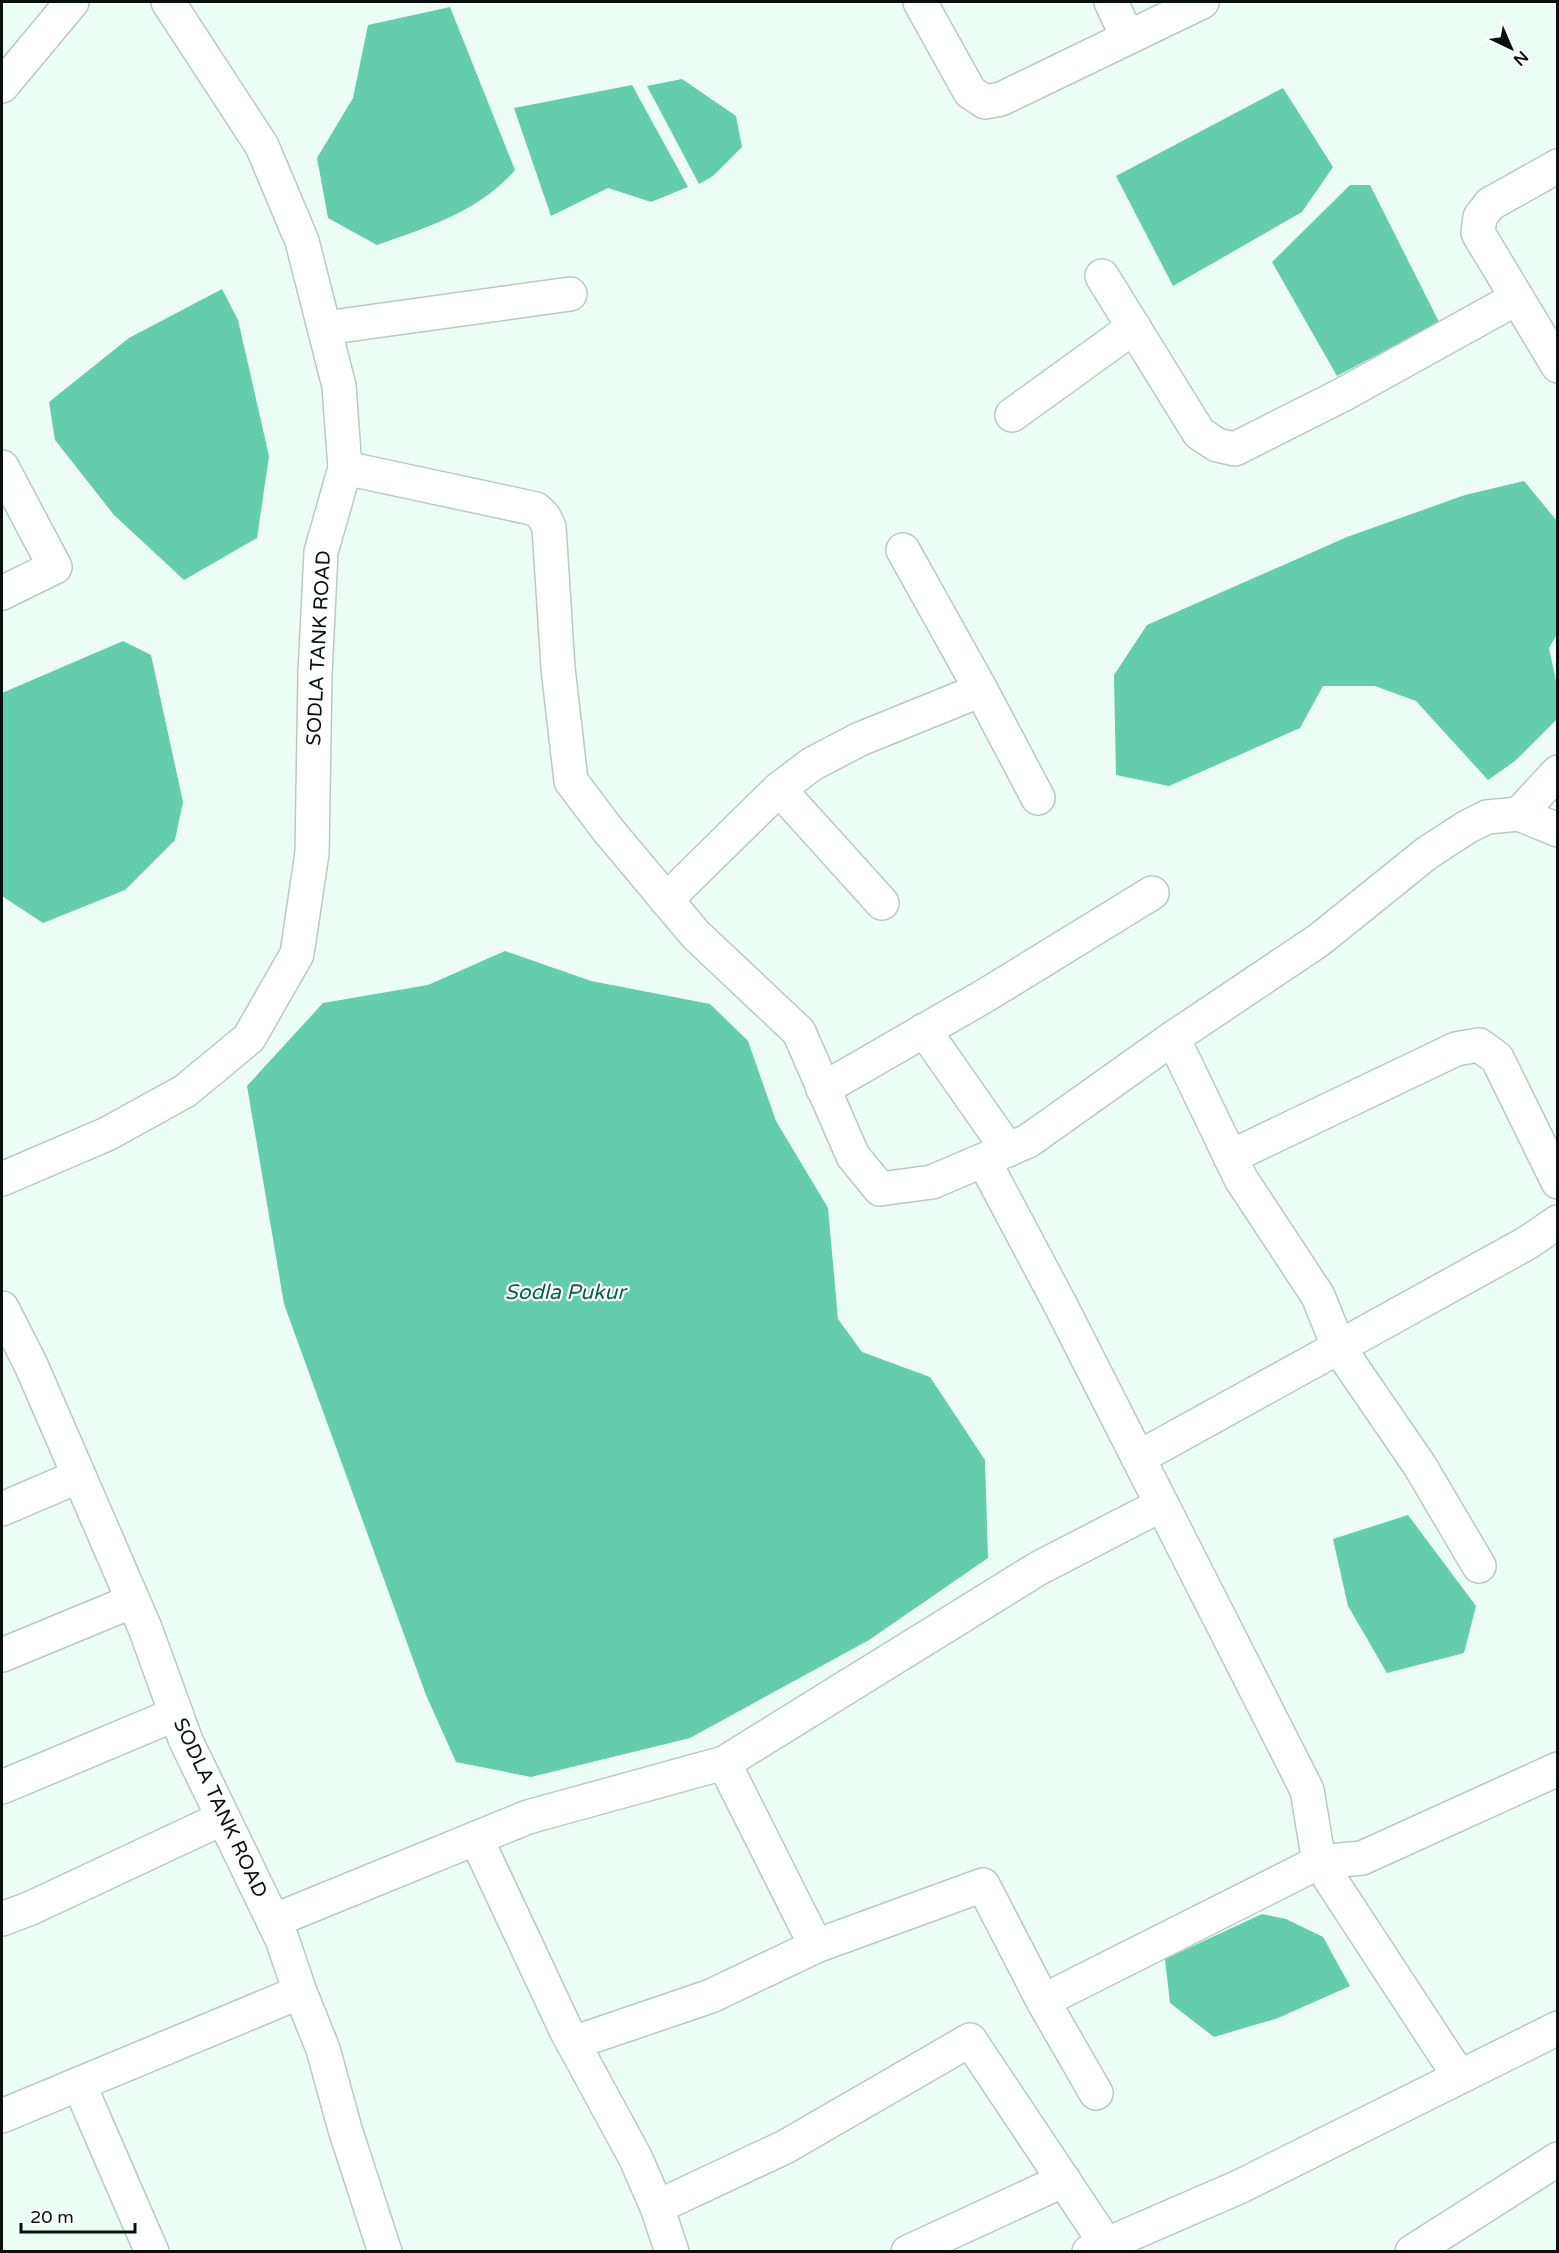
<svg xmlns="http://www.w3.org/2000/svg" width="1559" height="2253" font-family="'Varela Round',sans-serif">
  <rect width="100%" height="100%" fill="#ecfdf6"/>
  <g fill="#64cdac">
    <path d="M450 7 515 170C480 211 426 228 377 245L328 218 317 158 353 98 368 25Z"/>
    <path d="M682 79 736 116 742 147 713 176 699 184 647 86Z"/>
    <path d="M632 85 688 187 651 202 608 188 551 216 514 108Z"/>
    <path d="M1283 88 1333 167 1302 212 1173 286 1116 176Z"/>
    <path d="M1350 185H1370L1439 322 1337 376 1272 262Z"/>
    <path d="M222 289 238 320 269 456 257 538 184 580 114 515 55 440 49 402 129 338Z"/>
    <path d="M1524 481 1557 521V634L1549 648 1557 685V719L1515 761 1488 780 1416 701 1375 686H1323L1300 728 1169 786 1116 775 1114 675 1147 625 1347 537 1465 495Z"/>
    <path d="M123 641 151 655 183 802 175 840 125 890 43 923 2 896V693Z"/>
    <path d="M505 951 591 981 710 1004 748 1041 776 1121 828 1208 838 1319 862 1352 930 1377 985 1460 988 1558 869 1640 690 1738 531 1777 456 1762 426 1695 284 1304 247 1086 323 1003 428 985Z"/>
    <path d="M1408 1515 1476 1606 1464 1653 1387 1673 1348 1606 1333 1539Z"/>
    <path d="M1262 1914 1286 1919 1323 1937 1350 1986 1278 2018 1214 2037 1170 2003 1165 1959Z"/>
  </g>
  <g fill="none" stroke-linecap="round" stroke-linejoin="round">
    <defs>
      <g id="minor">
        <path d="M920 2 970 92 985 102 1001 99 1202 2"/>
        <path d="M1111 2 1127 36"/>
        <path d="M2 86 72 2"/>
        <path d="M1558 166 1490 204 1480 217 1478 233 1558 366"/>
        <path d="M1102 276 1199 433 1217 445 1235 449 1342 395 1517 298"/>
        <path d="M325 328 570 294"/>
        <path d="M1012 415 1134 327"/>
        <path d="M2 467 55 567 2 593"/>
        <path d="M345 468 536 509 544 517 549 527 558 668 571 781 608 830 696 935 799 1032 853 1156 880 1189 932 1182 1028 1141 1173 1038 1319 940 1427 853 1467 827 1487 817 1519 814 1558 830"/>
        <path d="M903 550 981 690 1038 798"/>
        <path d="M779 789 882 903"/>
        <path d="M1519 814 1558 772"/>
        <path d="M666 900 779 789 812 764 860 739 981 690"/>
        <path d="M924 1030 1008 1150"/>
        <path d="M1173 1038 1241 1179 1318 1296 1339 1348 1420 1466 1479 1566"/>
        <path d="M823 1089 986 995 1152 893"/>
        <path d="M1230 1157 1456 1049 1479 1045 1497 1058 1558 1182"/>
        <path d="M984 1161 1061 1306 1307 1790 1319 1862 1043 2001"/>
        <path d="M2 1179 107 1134 185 1091 249 1038 297 954 312 853 315 674 321 552 345 468 339 386 302 241 262 146 168 2"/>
        <path d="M2 1308 31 1365 145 1628 186 1741 282 1939 300 1992 323 2049 345 2129 385 2252"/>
        <path d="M1138 1458 1527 1243 1558 1222"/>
        <path d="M2 1509 79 1476"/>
        <path d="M2 1655 133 1601"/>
        <path d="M2 1787 176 1714"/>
        <path d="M476 1838 566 2030 635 2157 657 2207 672 2252"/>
        <path d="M2 1919 31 1908 223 1818"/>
        <path d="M273 1921 528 1817 724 1763 1039 1568 1161 1505"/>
        <path d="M816 1946 983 1885 1043 2001 1096 2093"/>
        <path d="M573 2043 711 1996 816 1946 724 1763"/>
        <path d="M1459 2076 1319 1862 1362 1858 1558 1769"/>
        <path d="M79 2084 152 2252"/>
        <path d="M2 2116 300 1992"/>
        <path d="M657 2207 785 2147 970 2040 1106 2244"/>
        <path d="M908 2252 1064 2180"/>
        <path d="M1089 2252 1239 2187 1558 2028"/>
        <path d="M1412 2252 1558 2159"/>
      </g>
    </defs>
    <use href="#minor" stroke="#b9c9c3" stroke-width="36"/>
    <use href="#minor" stroke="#fff" stroke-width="33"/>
  </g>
  <g text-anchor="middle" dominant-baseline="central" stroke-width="4.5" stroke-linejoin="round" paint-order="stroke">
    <g font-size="20" fill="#0a100e" stroke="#fff">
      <text transform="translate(319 648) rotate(-87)">SODLA TANK ROAD</text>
      <text transform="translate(220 1808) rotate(65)">SODLA TANK ROAD</text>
    </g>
    <g font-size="21" font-style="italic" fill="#0b624c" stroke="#fff">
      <text x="565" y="1292">Sodla Pukur</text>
    </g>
  </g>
  <rect width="1559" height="2253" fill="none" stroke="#0a100e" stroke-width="6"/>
  <g transform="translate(1511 48) rotate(136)" stroke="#ffffff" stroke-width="4.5" paint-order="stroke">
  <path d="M0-4.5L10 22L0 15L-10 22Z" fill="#0a100e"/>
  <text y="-9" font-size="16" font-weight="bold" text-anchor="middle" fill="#0a100e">N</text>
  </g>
  <path d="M21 2223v9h114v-9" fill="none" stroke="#0a100e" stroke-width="3"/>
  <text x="30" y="2223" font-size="18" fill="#0a100e" stroke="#ffffff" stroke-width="4.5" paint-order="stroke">20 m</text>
</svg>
